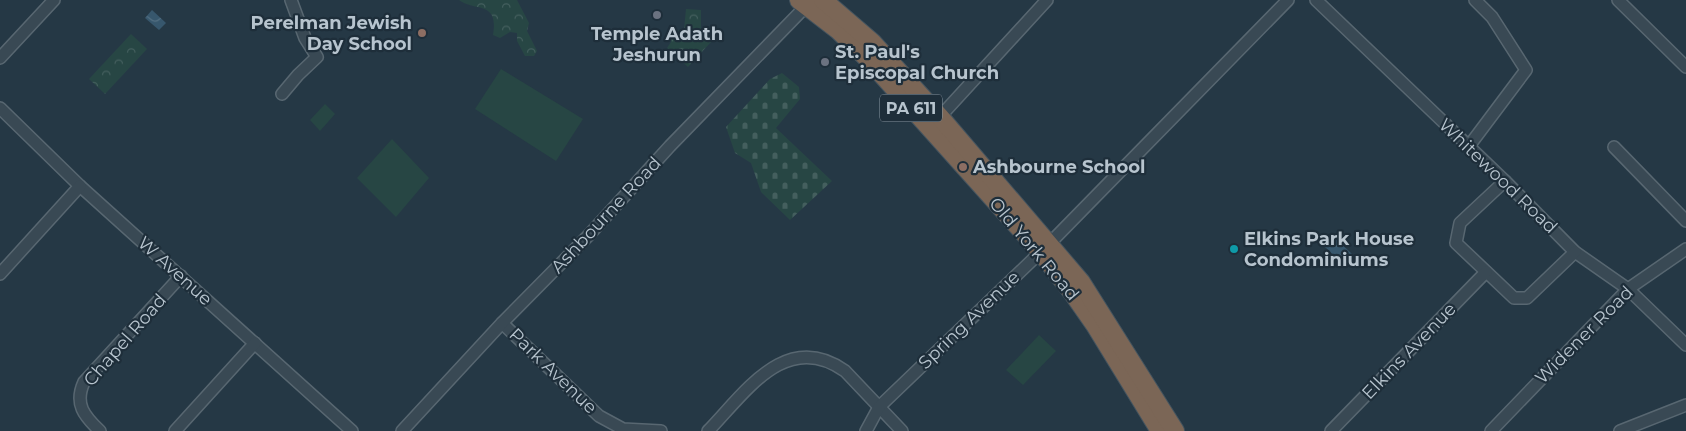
<svg xmlns="http://www.w3.org/2000/svg" width="1686" height="431" font-family="Montserrat,sans-serif">
  <defs>
    <pattern id="cemetery-stones" width="16" height="16" patternUnits="userSpaceOnUse" patternTransform="scale(1.25)"><rect width="16" height="16" fill="#274644"/><path d="M2 7V4a2 2 0 0 1 4 0v3zM10 15v-3a2 2 0 0 1 4 0v3z" fill="#445f5e"/></pattern>
    <pattern id="park-crowns" width="20" height="18" patternUnits="userSpaceOnUse" patternTransform="scale(1.25)"><rect width="20" height="18" fill="#274644"/><path d="M2 6a3 3 0 1 1 6 0M12 15a3 3 0 1 1 6 0" fill="none" stroke="#445f5e"/></pattern>
    <pattern id="water-waves" width="16" height="10" patternUnits="userSpaceOnUse" patternTransform="scale(1.25)"><rect width="16" height="10" fill="#37576d"/><path d="M0 5q4-4 8 0t8 0" fill="none" stroke="#526e81"/></pattern>
  </defs>
  <rect width="100%" height="100%" fill="#253845"/>
  <path fill="url(#cemetery-stones)" d="M782 73 799 87 800 99 776 128 832 181 790 220 761 192 751 163 735 153 726 127 770 79Z"/>
  <g fill="url(#park-crowns)">
    <path d="M459 0H517L529 23 527 31 537 51 534 56H525L517 41V33L510 32 500 38 493 35C499 0 475 12 459 0Z"/>
    <path d="M686 9 701 10V30L712 29 711 42 688 67 667 48 671 42 672 31 684 30Z"/>
    <path d="M131 34 147 49 105 94 89 79Z"/>
  </g>
  <g fill="#274644">
    <path d="M501 69 583 119 556 161 475 109Z"/>
    <path d="M325 104 335 114 320 131 310 120Z"/>
    <path d="M392 139 429 178 396 217 357 178Z"/>
    <path d="M1039 335 1056 351 1023 385 1006 370Z"/>
  </g>
  <g fill="url(#water-waves)">
    <path d="M152 10 166 23 159 30 145 18Z"/>
    <path d="M1334 237 1352 254 1343 264 1325 247Z"/>
  </g>
  <g fill="none" stroke-linecap="round" stroke-linejoin="round">
    <defs>
      <g id="minor">
        <path d="M1316 0 1505 181 1575 252 1628 289 1686 345"/>
        <path d="M1618 0 1686 67"/>
        <path d="M0 58 54 0"/>
        <path d="M282 94 298 75 317 57 305 38 291 0"/>
        <path d="M0 108 80 186 352 431"/>
        <path d="M937 120 1047 0"/>
        <path d="M1469 146 1526 70 1492 17 1475 0"/>
        <path d="M1614 147 1686 221"/>
        <path d="M1505 181 1460 223 1456 243 1514 298H1527L1575 252"/>
        <path d="M0 274 80 186"/>
        <path d="M502 323 599 416 623 429 661 431"/>
        <path d="M100 431C84 416 74 404 84 382L181 276"/>
        <path d="M175 431 255 343"/>
        <path d="M402 431 502 323 588 236 670 146 811 1"/>
        <path d="M708 431C745 393 786 329 845 371L902 431"/>
        <path d="M866 431 879 407 1049 244 1288 0"/>
        <path d="M1331 431 1486 272"/>
        <path d="M1491 431 1628 289 1686 249"/>
        <path d="M1620 431 1686 405"/>
      </g>
      <g id="highway">
        <path d="M799 0 838 30 868 59 1040 251 1072 292 1095 325 1160 431"/>
        <path d="M823 0 872 42 940 117 1081 282 1175 431"/>
      </g>
    </defs>
    <use href="#minor" stroke="#586771" stroke-width="14"/>
    <use href="#highway" stroke="#44545f" stroke-width="20"/>
    <use href="#minor" stroke="#394954" stroke-width="11"/>
    <use href="#highway" stroke="#7b6656" stroke-width="18"/>
  </g>
  <g fill="#6b7280" stroke="#1e2e3a" stroke-width="2">
    <circle cx="657" cy="15" r="5"/>
    <circle cx="825" cy="62" r="5"/>
  </g>
  <g fill="#8d6e63" stroke="#1e2e3a" stroke-width="2">
    <circle cx="422" cy="33" r="5"/>
    <circle cx="963" cy="167" r="5"/>
  </g>
  <circle fill="#0f9aa8" stroke="#1e2e3a" stroke-width="2" cx="1234" cy="249" r="5"/>
  <g text-anchor="middle" dominant-baseline="central" stroke-width="4.5" stroke-linejoin="round" paint-order="stroke">
    <rect fill="#1e2e3a" stroke="#8997a2" stroke-width="1" x="880" y="94.5" width="62" height="27" rx="4"/>
    <g font-size="16" font-weight="bold" fill="#b7c4ce">
      <text x="911" y="108">PA 611</text>
    </g>
    <g font-size="18" font-weight="bold" fill="#b7c4ce" stroke="#1e2e3a" text-anchor="start">
      <text x="412" y="23" text-anchor="end">Perelman Jewish<tspan x="412" dy="21">Day School</tspan></text>
      <text x="657" y="34" text-anchor="middle">Temple Adath<tspan x="657" dy="21">Jeshurun</tspan></text>
      <text x="835" y="52">St. Paul's<tspan x="835" dy="21">Episcopal Church</tspan></text>
      <text x="973" y="167">Ashbourne School</text>
      <text x="1244" y="239">Elkins Park House<tspan x="1244" dy="21">Condominiums</tspan></text>
    </g>
    <g font-size="18" fill="#b7c4ce" stroke="#1e2e3a">
      <text transform="translate(1498 176) rotate(44)">Whitewood Road</text>
      <text transform="translate(606 215) rotate(-47)">Ashbourne Road</text>
      <text transform="translate(1034 249) rotate(50)">Old York Road</text>
      <text transform="translate(175 271) rotate(42)">W Avenue</text>
      <text transform="translate(969 320) rotate(-44)">Spring Avenue</text>
      <text transform="translate(1584 335) rotate(-45)">Widener Road</text>
      <text transform="translate(125 340) rotate(-49)">Chapel Road</text>
      <text transform="translate(1409 351) rotate(-46)">Elkins Avenue</text>
      <text transform="translate(553 371) rotate(44)">Park Avenue</text>
    </g>
  </g>
</svg>
